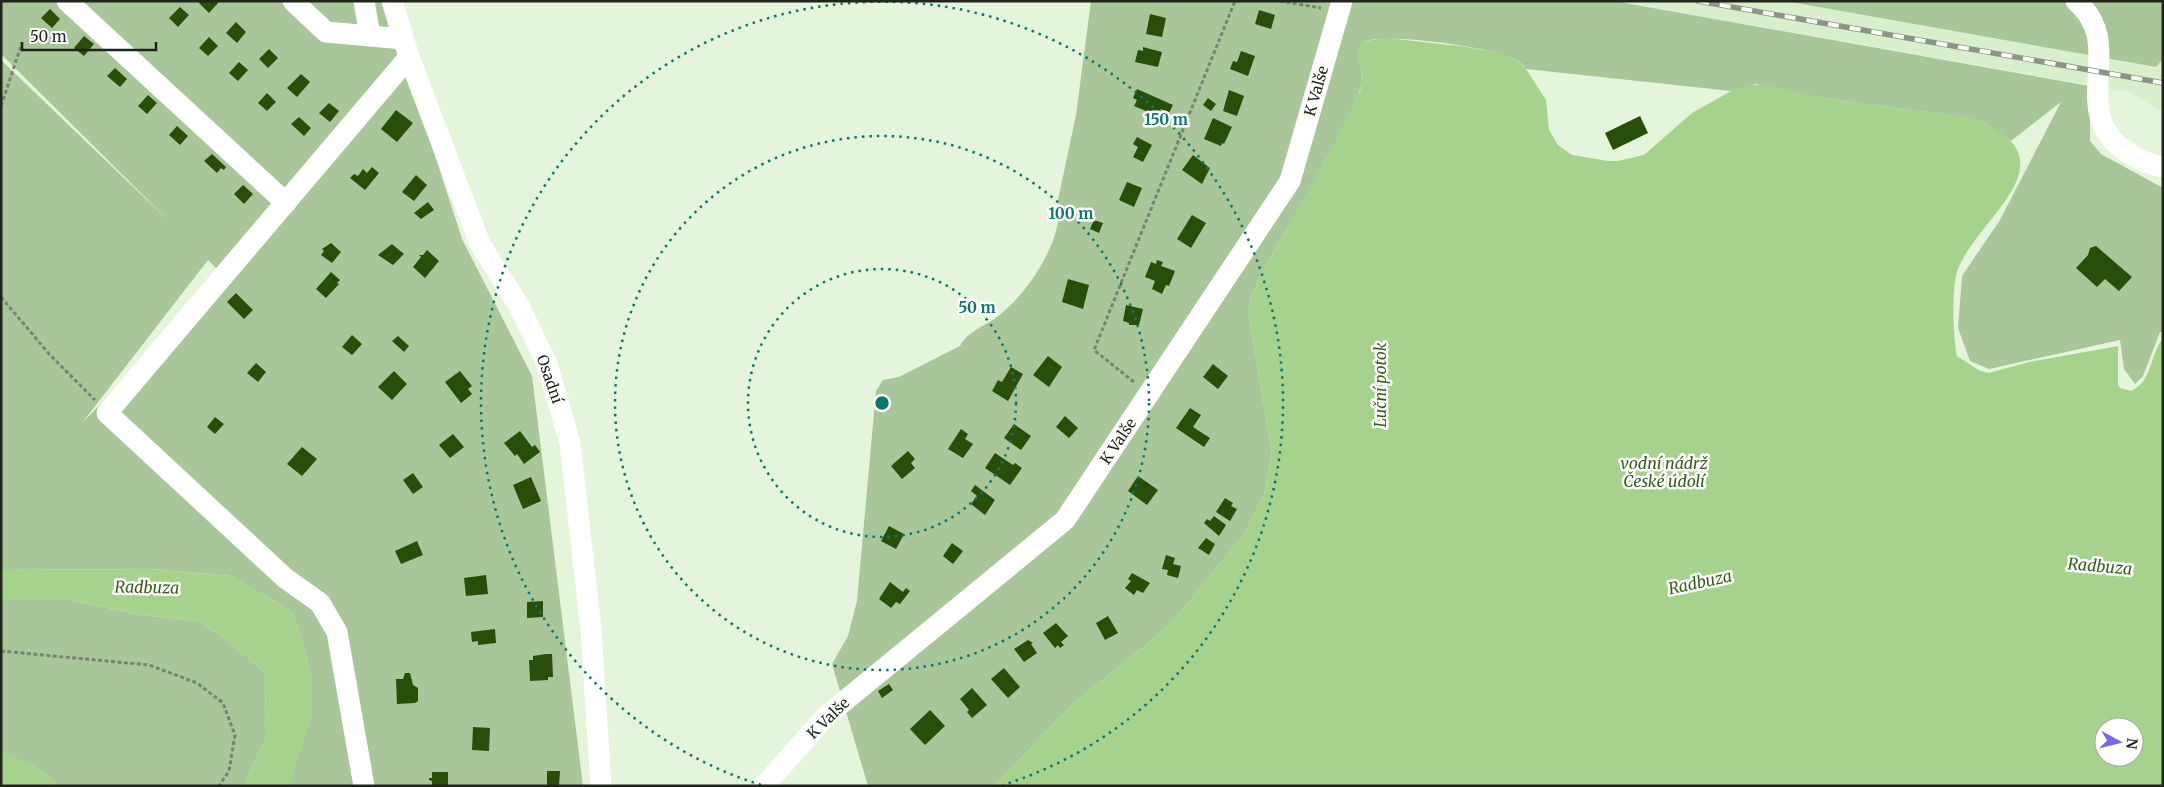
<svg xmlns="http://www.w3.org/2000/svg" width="2164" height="787" font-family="Merriweather,serif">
  <rect width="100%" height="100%" fill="#e4f5db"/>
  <path fill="#d8eecd" d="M1614 1H1785L2156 67 2163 59V112L2130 92Z"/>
  <g fill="#a9c59a" fill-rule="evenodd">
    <path d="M1 1H385L462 239 532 376 583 786H288L312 713V680L301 636 291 611 231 576 151 569 1 570V60L172 224 1 54ZM208 260 225 277 82 423Z"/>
    <path d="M1091 1H1614L2090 86V141L2101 154 2163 188V332H2160L2143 376 2135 384 2124 369 2120 340 1989 369 1970 361 1958 328 1962 276 2000 220 2061 102 2011 141 1984 123 1971 118 1816 97 1756 84 1731 91 1526 69C1524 66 1521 63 1518 61 1496 47 1390 33 1365 41 1352 53 1363 69 1362 81 1361 88 1358 95 1355 102 1328 164 1291 220 1259 278L1251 297 1249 315 1272 453 1264 494 1245 533 1169 626 1074 703 994 786H868L832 664 848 636 857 601 876 391 883 380 899 377 960 346C968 330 989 325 1002 313 1029 291 1066 236 1058 200L1076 115Z"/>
    <path d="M1785 1H2163V59L2156 67Z"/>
    <path d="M1 600H70L141 615 199 621 233 645 265 673 266 737 244 786H57C44 767 21 760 1 752Z"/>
  </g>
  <g fill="#a6d28e" fill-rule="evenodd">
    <path d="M1387 38 1468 47 1502 54 1518 61 1526 69 1546 100 1549 130 1558 145 1572 155 1608 161H1618L1644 155 1692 113 1731 91 1748 85H1769L1816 97 1972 118C2078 159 1980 214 1958 269 1951 287 1953 337 1957 356L1980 371 1989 373 2029 362 2118 346V385L2120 388 2131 391C2153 381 2149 356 2163 338V786H994L1074 703 1169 626 1245 533 1264 494 1272 453 1249 315 1251 297 1259 278 1326 161 1360 91C1361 86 1363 80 1362 75 1359 61 1352 52 1365 41ZM2104 727H2134V757H2104Z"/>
    <path d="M151 569 231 576 291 611 301 636 312 680V713L289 786H244L266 737 265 673 233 645 199 621 141 615 70 600H1V570Z"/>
    <path d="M1 752C21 759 45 768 57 786H1Z"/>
  </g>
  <g fill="#284e09">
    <path d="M200 1H216L218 3 209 13 199 3Z"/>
    <path d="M180 7 189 15 178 27 169 18Z"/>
    <path d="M50 9 60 19 52 28 41 18Z"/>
    <path d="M1259 10 1275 15 1271 29 1255 24Z"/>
    <path d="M1150 14 1166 18 1162 37 1146 34Z"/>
    <path d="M236 22 246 32 237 43 226 33Z"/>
    <path d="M84 36 94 44 84 56 74 48Z"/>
    <path d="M209 37 218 46 208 56 199 48Z"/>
    <path d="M1143 47 1162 52 1158 67 1135 62 1138 50 1143 51Z"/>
    <path d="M269 49 278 58 268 68 259 59Z"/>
    <path d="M1241 51 1255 56 1248 76 1230 69 1233 61 1237 62Z"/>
    <path d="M239 62 248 70 238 81 229 73Z"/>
    <path d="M115 68 127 79 120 87 107 76Z"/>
    <path d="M301 74 310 82 297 97 287 88Z"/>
    <path d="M1137 89 1173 105 1169 113 1161 109 1158 116 1134 106 1137 100 1133 98Z"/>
    <path d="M1229 90 1244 96 1237 116 1223 111Z"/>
    <path d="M267 93 276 102 267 111 258 103Z"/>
    <path d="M148 95 157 103 147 114 138 106Z"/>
    <path d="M1208 98 1216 104 1211 111 1203 105Z"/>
    <path d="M329 103 339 111 330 122 319 113Z"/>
    <path d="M396 110 413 123 397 142 381 129Z"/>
    <path d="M1640 116 1648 133 1613 150 1605 133Z"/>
    <path d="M299 117 311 128 304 136 291 124Z"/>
    <path d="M1213 118 1232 127 1224 144 1222 143 1221 146 1204 139Z"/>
    <path d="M177 126 188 136 180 145 169 135Z"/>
    <path d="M1137 137 1152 145 1143 162 1133 157 1138 147 1133 144Z"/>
    <path d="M212 154 226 167 224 170 221 168 217 173 204 161Z"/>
    <path d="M1193 155 1210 168 1202 184 1182 170Z"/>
    <path d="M372 167 379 173 365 190 350 178 354 174 358 176 363 169 367 173Z"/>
    <path d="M416 175 427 185 414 201 402 192Z"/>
    <path d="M1127 182 1142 188 1134 207 1119 200Z"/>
    <path d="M243 185 253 194 244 204 234 194Z"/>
    <path d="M428 202 434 210 421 219 414 213Z"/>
    <path d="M1192 215 1206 223 1191 248 1177 239Z"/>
    <path d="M1094 220 1103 223 1099 233 1090 229Z"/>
    <path d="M331 243 341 252 332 263 321 255 324 251 322 249Z"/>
    <path d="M392 244 404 254 393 265 378 255Z"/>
    <path d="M2096 246 2132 277 2119 291 2105 279 2097 287 2076 268 2088 255 2090 248Z"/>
    <path d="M427 250 439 261 425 278 413 267 421 257 419 255H423Z"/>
    <path d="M1157 260 1163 262 1161 266 1175 271 1169 286 1166 285 1162 294 1152 289 1155 281 1145 277 1151 262 1156 264Z"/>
    <path d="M331 272 340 280 337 283 339 284 326 298 316 289Z"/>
    <path d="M1068 279 1089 285 1083 309 1062 302Z"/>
    <path d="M236 293 253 310 244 319 227 302Z"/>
    <path d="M1126 305 1143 309 1139 325H1129V323L1123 321Z"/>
    <path d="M352 335 362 344 352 355 342 347Z"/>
    <path d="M398 336 409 346 404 352 392 341Z"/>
    <path d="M1048 356 1062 367 1049 387 1033 375Z"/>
    <path d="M256 363 266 372 258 382 247 373Z"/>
    <path d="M1213 364 1228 376 1218 389 1203 377Z"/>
    <path d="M1011 367 1023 374 1008 401 992 391 998 380 1002 382Z"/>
    <path d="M394 371 407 384 392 400 378 387Z"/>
    <path d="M460 371 472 386 468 389 472 394 461 403 445 382Z"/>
    <path d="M1190 408 1201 415 1193 427 1210 438 1204 447 1176 428Z"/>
    <path d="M1065 416 1078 428 1069 438 1056 427Z"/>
    <path d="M215 417 224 424 215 434 207 427Z"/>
    <path d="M1014 424 1031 436 1021 450 1004 438Z"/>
    <path d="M961 429 968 434 965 439 973 444 963 458 948 449Z"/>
    <path d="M520 431 532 447 535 445 540 452 524 464 517 454 515 456 504 443Z"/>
    <path d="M453 434 464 447 450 458 439 445Z"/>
    <path d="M302 447 317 459 302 476 287 464Z"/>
    <path d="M908 451 915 459 911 463 915 468 902 479 891 466Z"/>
    <path d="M995 453 1013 465 1015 463 1022 468 1010 485 985 468Z"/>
    <path d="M413 473 423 487 413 494 403 480Z"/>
    <path d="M1138 476 1158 490 1147 505 1128 491Z"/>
    <path d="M531 477 541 501 523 509 513 485Z"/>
    <path d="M975 485 995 500 985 515 971 504 977 496 971 491Z"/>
    <path d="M1225 498 1233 503 1231 506 1237 509 1230 521 1216 512Z"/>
    <path d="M1214 516 1226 525 1219 536 1204 523 1207 519 1210 521Z"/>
    <path d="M889 526 904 534 896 549 881 541Z"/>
    <path d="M1206 538 1215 544 1209 555 1198 548Z"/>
    <path d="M417 541 423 555 401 564 395 551Z"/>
    <path d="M952 543 963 551 953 564 943 556Z"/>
    <path d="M1166 555 1175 558 1173 564 1181 566 1178 578 1167 575 1168 570 1162 569Z"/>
    <path d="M1132 573 1150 583 1143 593 1137 590 1134 595 1125 588 1131 581 1128 579Z"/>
    <path d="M486 575 488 594 466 596 464 578Z"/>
    <path d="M890 582 903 592 906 588 910 591 900 604 896 602 891 608 879 599Z"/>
    <path d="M543 601V617L527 618V602Z"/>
    <path d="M1108 616 1118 633 1105 640 1096 623Z"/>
    <path d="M1056 623 1068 636 1061 642 1064 645 1060 648 1058 645 1055 648 1043 633Z"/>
    <path d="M495 629 496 643 478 645V641L472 642 471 632Z"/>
    <path d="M1028 640 1033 643 1031 644 1037 653 1024 662 1014 649Z"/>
    <path d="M546 654H552L553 677H548V680L530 681 529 660H533V656Z"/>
    <path d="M1004 668 1020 687 1008 698 991 679Z"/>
    <path d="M405 673H410L413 685 418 688V701L415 703 397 704 396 679H403Z"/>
    <path d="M889 684 893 690 882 698 878 691Z"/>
    <path d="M972 688 987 705 972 718 967 712 969 710 960 699Z"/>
    <path d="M930 710 945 726 925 745 910 729Z"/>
    <path d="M473 727 490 728 489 751 472 750Z"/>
    <path d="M547 771H560L559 786H547Z"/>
    <path d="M432 772H448V786H432V781L429 780V778H432Z"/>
  </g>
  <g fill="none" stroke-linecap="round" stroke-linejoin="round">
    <g stroke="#788372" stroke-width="3" stroke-dasharray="4 2.5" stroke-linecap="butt">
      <path d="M1280 1 1321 8"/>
      <path d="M1 106 22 43"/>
      <path d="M1 297 50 355 95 400"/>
      <path d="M1134 382 1094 350 1235 1"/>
      <path d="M1 651 149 665 197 683 223 703 235 735 229 771 219 786"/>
    </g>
    <g stroke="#fff" stroke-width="21">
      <path d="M67 1 286 203"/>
      <path d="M293 1 326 32 404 39"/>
      <path d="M364 1 370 36"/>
      <path d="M392 1 409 57 480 244 519 306 547 364 570 443 591 629 601 786"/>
      <path d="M2076 1C2129 46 2065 111 2127 152 2138 159 2151 165 2163 167"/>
      <path d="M364 786 337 632 320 603 285 578 107 413 409 57"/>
      <path d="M764 786 825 717 1065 520 1290 181 1342 1"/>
    </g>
    <defs>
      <path id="rail" d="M1698 1 2163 83"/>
    </defs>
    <use href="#rail" stroke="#8a9683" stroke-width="5.5"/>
    <use href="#rail" stroke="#fff" stroke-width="4" stroke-dasharray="11" stroke-linecap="butt"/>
  </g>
  <g fill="none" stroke="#0f766e" stroke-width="2.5" stroke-dasharray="2.5 5">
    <circle cx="882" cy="403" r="134"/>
    <circle cx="882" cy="403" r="267"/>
    <path d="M761 785A401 401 0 1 1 1003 785"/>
  </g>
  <g text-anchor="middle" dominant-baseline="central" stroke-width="5" stroke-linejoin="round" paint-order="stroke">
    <g font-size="15" fill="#1f251b" stroke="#fff">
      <text transform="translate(1316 91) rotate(-74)">K Valše</text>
      <text transform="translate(550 379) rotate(71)">Osadní</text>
      <text transform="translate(1118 441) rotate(-56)">K Valše</text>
      <text transform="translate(828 718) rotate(-44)">K Valše</text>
    </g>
    <g font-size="16" font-style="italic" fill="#355d19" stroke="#fff">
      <text transform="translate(1380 385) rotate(-90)">Luční potok</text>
      <text x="1664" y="463">vodní nádrž<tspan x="1664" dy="18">České údolí</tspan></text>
      <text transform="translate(2100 566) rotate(5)">Radbuza</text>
      <text transform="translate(1700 582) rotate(-12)">Radbuza</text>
      <text transform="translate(147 587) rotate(1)">Radbuza</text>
    </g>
  </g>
  <circle cx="882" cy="403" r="8" fill="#0f766e" stroke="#fff" stroke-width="2.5"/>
  <g font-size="15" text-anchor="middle" font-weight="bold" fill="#0f766e" stroke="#fff" stroke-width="5" stroke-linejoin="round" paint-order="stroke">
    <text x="1166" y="125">150 m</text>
    <text x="1071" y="219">100 m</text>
    <text x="977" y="313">50 m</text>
  </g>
  <rect width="2164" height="787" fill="none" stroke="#1f251b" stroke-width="5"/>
  <g transform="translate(2119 742) rotate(97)"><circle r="24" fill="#ffffff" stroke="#a5a8a4"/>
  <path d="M0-4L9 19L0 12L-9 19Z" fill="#7769e4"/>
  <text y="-8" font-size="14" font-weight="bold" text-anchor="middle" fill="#1f251b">N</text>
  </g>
  <path d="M22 42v8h134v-8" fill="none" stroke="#1f251b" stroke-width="2.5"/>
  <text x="30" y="42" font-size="15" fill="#1f251b" stroke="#ffffff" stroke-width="4" paint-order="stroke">50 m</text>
</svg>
